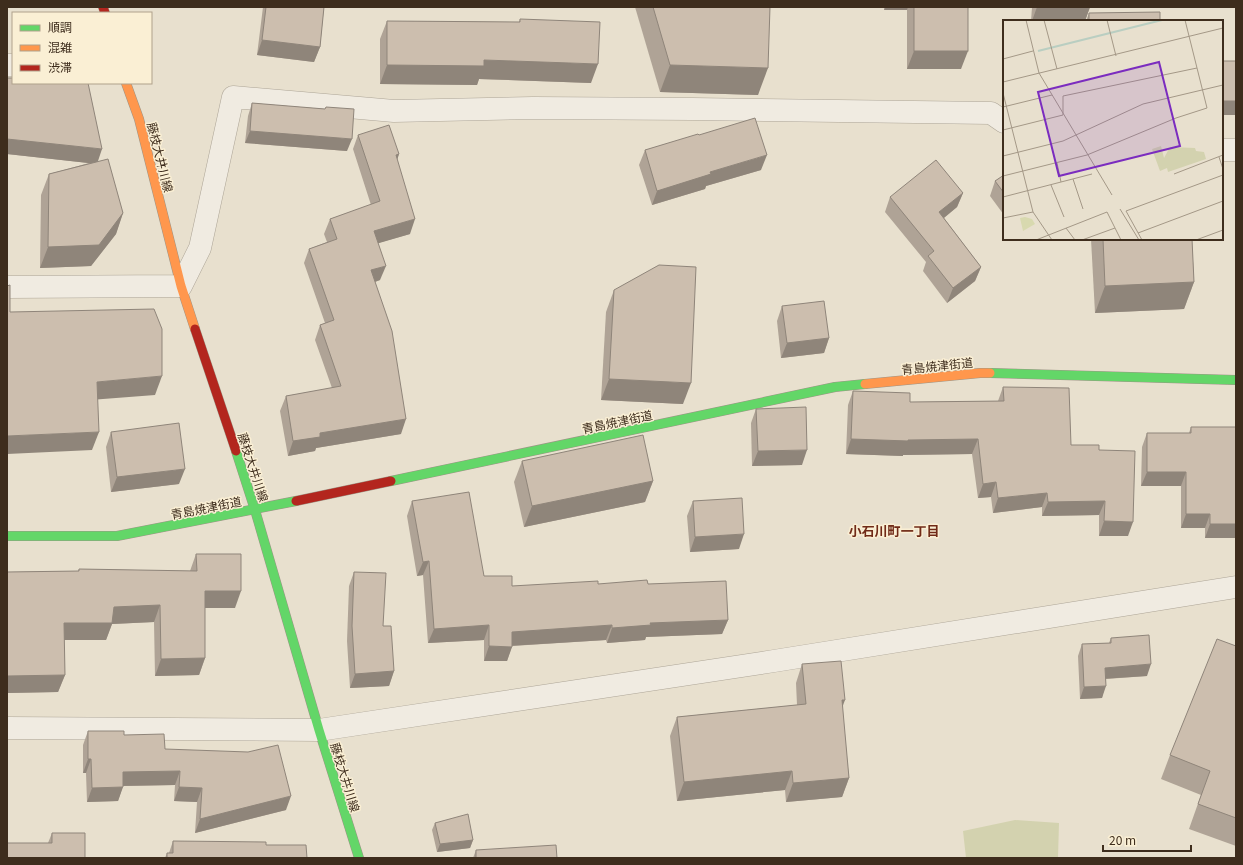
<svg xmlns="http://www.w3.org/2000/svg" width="1243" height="865" font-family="Georgia,'Noto Sans JP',serif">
  <rect width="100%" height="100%" fill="#e8e0ce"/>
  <path fill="#d3d2af" d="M1015 820 1059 823 1058 858H966L963 831Z"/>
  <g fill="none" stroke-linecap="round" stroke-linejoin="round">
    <defs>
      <g id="street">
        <path d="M7 65H13"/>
        <path d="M1222 150H1236"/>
        <path d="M7 287 181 286 200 248 233 97 394 111 533 108 693 109 991 113 1004 122"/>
        <path d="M7 728 319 730 774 661 1236 587"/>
      </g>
      <g id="fast">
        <path d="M990 373 1236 380"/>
        <path d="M236 451 255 510 319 730 359 858"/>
        <path d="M391 481 835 387 865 384"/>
        <path d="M7 536H117L296 501"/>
      </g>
      <g id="slow">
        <path d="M126 83 139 119 181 286 195 329"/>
        <path d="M865 384 980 373H990"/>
      </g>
      <g id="jam">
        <path d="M103 7 105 13"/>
        <path d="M195 329 236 451"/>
        <path d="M296 501 391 481"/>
      </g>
    </defs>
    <use href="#street" stroke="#ada597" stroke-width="23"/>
    <use href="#fast" stroke="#9d9486" stroke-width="10"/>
    <use href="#slow" stroke="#9d9486" stroke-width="10"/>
    <use href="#jam" stroke="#9d9486" stroke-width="10"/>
    <use href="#street" stroke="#f0ebe1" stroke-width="22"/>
    <use href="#fast" stroke="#63d668" stroke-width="9"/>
    <use href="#slow" stroke="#ff974d" stroke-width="9"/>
    <use href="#jam" stroke="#b3261e" stroke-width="9"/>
  </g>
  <g fill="#afa396">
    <path d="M263 7H324L320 47 314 62 257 55Z"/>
    <path d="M635 7H770L758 95 660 92Z"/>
    <path d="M884 7H968L961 69H907V10H884Z"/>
    <path d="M1032 7H1090L1085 21H1031Z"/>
    <path d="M1089 13 1160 21H1086Z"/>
    <path d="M520 19 591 83 479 79 477 85 380 84V39L387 21 519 22Z"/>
    <path d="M7 78 98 161 123 213 116 234 91 266 40 268 41 195 49 174 89 163 7 154Z"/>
    <path d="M252 103 325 109 326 107 347 151 245 143 248 116Z"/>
    <path d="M358 135 399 154 397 160 410 234 378 243 380 280 375 282 401 434 316 448 315 451 288 456 280 411 286 396 332 388 315 340 320 325 325 323 304 263 309 249 327 242 324 234 330 219 371 205 353 149Z"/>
    <path d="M699 135 761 170 706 186 705 189 652 205 639 165 645 150Z"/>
    <path d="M1004 175V215L990 196 995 181Z"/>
    <path d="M963 193 957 207 944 218 981 267 975 281 947 303 923 271 926 262 885 212 890 197Z"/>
    <path d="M1091 239H1192L1194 282 1184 309 1095 313Z"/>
    <path d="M614 290 683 404 601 400 606 312Z"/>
    <path d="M782 306 829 338 824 353 781 358 777 321Z"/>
    <path d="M1003 387 1071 445 1099 450 1128 536H1099V515L1042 516V507L993 513 991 497 978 498 972 454 903 455V456L846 454 848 405 853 391 910 402 998 401Z"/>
    <path d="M756 409 802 465 752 466 751 423Z"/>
    <path d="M1191 427 1236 538H1205V528H1181V486H1141L1142 447 1147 433H1189Z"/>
    <path d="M111 432 179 484 111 492 106 447Z"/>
    <path d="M522 461 653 481 645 502 524 527 514 482Z"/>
    <path d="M412 501 484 576 512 586 598 584H648L728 620 722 634 646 637 645 640 607 643 606 640 512 646 507 661H484V640L428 643 423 575 417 576 407 516Z"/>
    <path d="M693 501 739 549 690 552 687 516Z"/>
    <path d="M196 554 235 608H205V658L199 675 155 676 154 622 112 624 106 640H64L65 675 58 692 7 693V572L78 571 79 569 190 571Z"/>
    <path d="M354 572 383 626 394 671 389 686 350 688 347 641 349 586Z"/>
    <path d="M1111 638 1147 676 1106 679 1102 698 1080 699 1078 656 1082 644 1109 643Z"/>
    <path d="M1236 646V846L1189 829 1201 795 1161 779 1170 755Z"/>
    <path d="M802 664 842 706 849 778 842 797 786 802 785 790 677 801 670 736 677 717 797 705 796 683Z"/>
    <path d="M88 731 124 735 165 749 286 810 195 833 197 802 174 801 175 785 123 786 118 801 87 802 86 773H83V745Z"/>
    <path d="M435 823 473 840 470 848 437 852 432 830Z"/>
    <path d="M52 833 85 858 48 843Z"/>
    <path d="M173 841 266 845 307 858H165L167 853H169Z"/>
    <path d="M476 850 557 858H473Z"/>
  </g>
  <g fill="#8f857a">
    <path d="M886 7H908L907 10H884Z"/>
    <path d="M1037 7H1090L1085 21H1032Z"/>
    <path d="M262 40 320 47 314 62 257 55Z"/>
    <path d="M914 51H968L961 69H907Z"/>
    <path d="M484 60 598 64 591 83 479 79 477 85 380 84 387 65Z"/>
    <path d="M670 65 768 68 758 95 660 92Z"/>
    <rect x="1222" y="101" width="14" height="14"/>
    <path d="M250 131 352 139 347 151 245 143Z"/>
    <path d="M7 139 102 149 97 164 7 154Z"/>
    <path d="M399 154 394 169 396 155Z"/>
    <path d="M767 155 761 170 706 186 705 189 652 205 657 191 710 172Z"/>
    <path d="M963 193 957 207 934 226 939 212Z"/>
    <path d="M123 213 116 234 91 266 40 268 48 247Z"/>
    <path d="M415 219 410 234 369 246 374 231Z"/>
    <path d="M386 266 380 280 366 285 371 270Z"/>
    <path d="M981 267 975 281 947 303 953 288Z"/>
    <path d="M1194 282 1184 309 1095 313 1105 286Z"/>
    <path d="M829 338 824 353 781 358 787 343Z"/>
    <path d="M162 376 155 395 90 400 97 382Z"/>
    <path d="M609 379 691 383 683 404 601 400Z"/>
    <path d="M406 419 401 434 316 448 315 451 288 456 293 441 320 433Z"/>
    <path d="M99 432 92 450 7 454V436Z"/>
    <path d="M851 439 908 440 978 439 972 454 903 455V456L846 454Z"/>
    <path d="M807 450 802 465 752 466 758 451Z"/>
    <path d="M185 469 179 484 111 492 117 477Z"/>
    <path d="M1147 472H1186L1181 486H1141Z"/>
    <path d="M653 481 645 502 524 527 532 506Z"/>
    <path d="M996 482 991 497 978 498 983 484Z"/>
    <path d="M1047 493 1042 507 993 513 998 498Z"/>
    <path d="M1105 501 1099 515 1042 516 1048 502Z"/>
    <path d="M1186 514H1210L1205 528H1181Z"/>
    <path d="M1104 521 1133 522 1128 536H1099Z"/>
    <path d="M1210 524H1236V538H1205Z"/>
    <path d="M744 534 739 549 690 552 695 537Z"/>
    <path d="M429 561 423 575 417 576 423 562Z"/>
    <path d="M205 591H241L235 608H198Z"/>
    <path d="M160 605 154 622 112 624 106 640H58L64 623 114 607Z"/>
    <path d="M728 620 722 634 646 637 645 640 607 643 612 628 650 623Z"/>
    <path d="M489 625 484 640 428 643 434 629Z"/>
    <path d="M612 625 606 640 507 646 512 632Z"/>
    <path d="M489 646 512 647 507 661H484Z"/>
    <path d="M205 658 199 675 155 676 161 659Z"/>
    <path d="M1151 664 1147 676 1101 679 1105 668Z"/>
    <path d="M394 671 389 686 350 688 355 674Z"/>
    <path d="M65 675 58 692 7 693V676Z"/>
    <path d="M1106 686 1102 698 1080 699 1084 687Z"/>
    <path d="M842 700H845L838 719Z"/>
    <path d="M88 759H91L86 773H83Z"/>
    <path d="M180 771 175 785 118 786 123 772Z"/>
    <path d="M792 771 785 790 677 801 684 782Z"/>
    <path d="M849 778 842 797 786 802 793 783Z"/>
    <path d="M123 787 118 801 87 802 92 788Z"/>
    <path d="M179 787 202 788 197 802 174 801Z"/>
    <path d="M291 796 286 810 195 833 200 819Z"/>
    <path d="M473 840 470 848 437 852 440 844Z"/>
  </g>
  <g fill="#ccbeae" stroke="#8f857a">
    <path d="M266 7H324L320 47 262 40Z"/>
    <path d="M653 7H770L768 68 670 65Z"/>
    <rect x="914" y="7" width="54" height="44"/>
    <path d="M1160 12V21H1089V13Z"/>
    <path d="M520 19 600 22 598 64 484 60V66L387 65V21L520 22Z"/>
    <rect x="1222" y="61" width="14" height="40"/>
    <path d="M7 78H13V83H88L102 149 7 139Z"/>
    <path d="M252 103 325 109 326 107 354 109 352 139 250 131Z"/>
    <path d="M755 118 767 155 710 172 711 174 657 191 645 150 698 134 699 135Z"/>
    <path d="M389 125 399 154 396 155 415 219 374 231 386 266 371 270 392 331 406 419 320 433V437L293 441 286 396 341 386 320 325 334 320 309 249 337 239 330 219 380 201 358 135Z"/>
    <path d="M108 159 123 213 99 245 48 247 49 174Z"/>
    <path d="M936 160 963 193 939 212 981 267 953 288 928 256 934 251 890 197Z"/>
    <path d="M1004 175V193L995 181Z"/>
    <path d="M1103 239H1192L1194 282 1105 286Z"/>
    <path d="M659 265 696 267 691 383 609 379 614 290Z"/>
    <path d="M10 285V312L154 309 162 329V376L97 382 99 432 7 436V286Z"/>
    <path d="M824 301 829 338 787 343 782 306Z"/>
    <path d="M1003 387 1069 388 1071 445H1099V450L1135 451 1133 522 1104 521 1105 501 1048 502 1047 493 998 498 996 482 983 484 978 439 908 440V441L851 439 853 391 910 393V402L1004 401Z"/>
    <path d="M806 407 807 450 758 451 756 409Z"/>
    <path d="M179 423 185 469 117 477 111 432Z"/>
    <path d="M1191 427H1236V524H1210V514H1186V472H1147V433H1191Z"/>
    <path d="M643 435 653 481 532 506 522 461Z"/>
    <path d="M469 492 484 576H512V586L598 581V584L647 580 648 584 726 581 728 620 650 623 651 625 612 628V625L512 632V647L489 646V625L434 629 429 561 423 562 412 501Z"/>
    <path d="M742 498 744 534 695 537 693 501Z"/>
    <path d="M196 554H241V591H205V658L161 659 160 605 114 607 112 623H64L65 675 7 676V572L79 571V569L197 571Z"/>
    <path d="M354 572 386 573 383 626H391L394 671 355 674 352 626Z"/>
    <path d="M1149 635 1151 664 1105 668 1106 686 1084 687 1082 644 1111 643V638Z"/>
    <path d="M1217 639 1236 646V818L1198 804 1210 771 1170 755Z"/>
    <path d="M841 661 845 700H842L849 778 793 783 792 771 684 782 677 717 806 704 802 664Z"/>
    <path d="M88 731H124V735L164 734 165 749 248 752 278 745 291 796 200 819 202 788 179 787 180 771 123 772V787L92 788 91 759H88Z"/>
    <path d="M468 814 473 840 440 844 435 823Z"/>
    <path d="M52 833H85V858H7V843H52Z"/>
    <path d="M173 841 266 842V845H306L307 858H167V853H173Z"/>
    <path d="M556 845 557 858H476V850Z"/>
  </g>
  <g text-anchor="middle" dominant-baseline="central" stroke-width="3" stroke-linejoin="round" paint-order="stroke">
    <g font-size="12" fill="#3e2d1d" stroke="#faefd4">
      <text transform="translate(161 157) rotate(76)">藤枝大井川線</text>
      <text transform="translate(937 365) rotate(-6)">青島焼津街道</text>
      <text transform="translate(617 421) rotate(-12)">青島焼津街道</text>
      <text transform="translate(254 467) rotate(72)">藤枝大井川線</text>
      <text transform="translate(206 507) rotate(-11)">青島焼津街道</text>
      <text transform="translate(346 777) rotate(73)">藤枝大井川線</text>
    </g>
    <g font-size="13" font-weight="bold" fill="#702a17" stroke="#faefd4">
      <text x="894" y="530">小石川町一丁目</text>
    </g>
  </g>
  <g transform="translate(1003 20)">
    <rect width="220" height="220" fill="#e8e0ce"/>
    <path d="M22 197 29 199 32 204 20 211 17 198Z" fill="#d8d9af"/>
    <path d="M158 126 161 138 167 127 192 128 193 131 201 132 203 139 165 152 164 148 157 151 149 129Z" fill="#d3d2af"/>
    <path fill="none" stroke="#b9cec1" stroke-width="2" d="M35 31 159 0"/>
    <path fill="none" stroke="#a49887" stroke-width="1" d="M23 0 36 53 109 175M41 0 54 49M104 0 113 36M0 39 30 31M0 62 220 8M0 73 30 192 49 220M0 87 49 75M0 110 60 95V76L194 48M0 136 60 121 140 84 220 65M216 137 220 149M54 143 58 162M171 154 220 135M0 156 84 135 173 98 204 88 182 0M70 159 80 189M48 165 61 197M0 177 89 154M117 189 136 220M0 198 30 192M63 208 72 220M135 213 220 181M33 220 104 192 118 220M79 220 112 208M139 220 123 191 220 155M193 220 220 210"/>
    <path fill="#7b2cbf" fill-opacity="0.15" stroke="#7b2cbf" stroke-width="2" d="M156 42 177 126 56 156 35 72Z"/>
    <rect width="220" height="220" fill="none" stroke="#3e2d1d" stroke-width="2"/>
  </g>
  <rect width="1243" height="865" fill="none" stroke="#3e2d1d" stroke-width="16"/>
  <rect x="12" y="12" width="140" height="72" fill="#faefd4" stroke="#afa18b"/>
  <rect x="20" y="25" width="20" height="6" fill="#63d668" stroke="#afa18b"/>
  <text x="48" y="32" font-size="12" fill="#3e2d1d">順調</text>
  <rect x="20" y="45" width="20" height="6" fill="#ff974d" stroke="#afa18b"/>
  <text x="48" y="52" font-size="12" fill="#3e2d1d">混雑</text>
  <rect x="20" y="65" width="20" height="6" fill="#b3261e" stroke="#afa18b"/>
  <text x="48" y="72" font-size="12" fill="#3e2d1d">渋滞</text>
  <path d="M1103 845v6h88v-6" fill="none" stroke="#3e2d1d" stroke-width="2"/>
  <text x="1109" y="845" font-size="12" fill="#3e2d1d" stroke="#faefd4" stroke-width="3" paint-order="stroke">20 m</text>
</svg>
